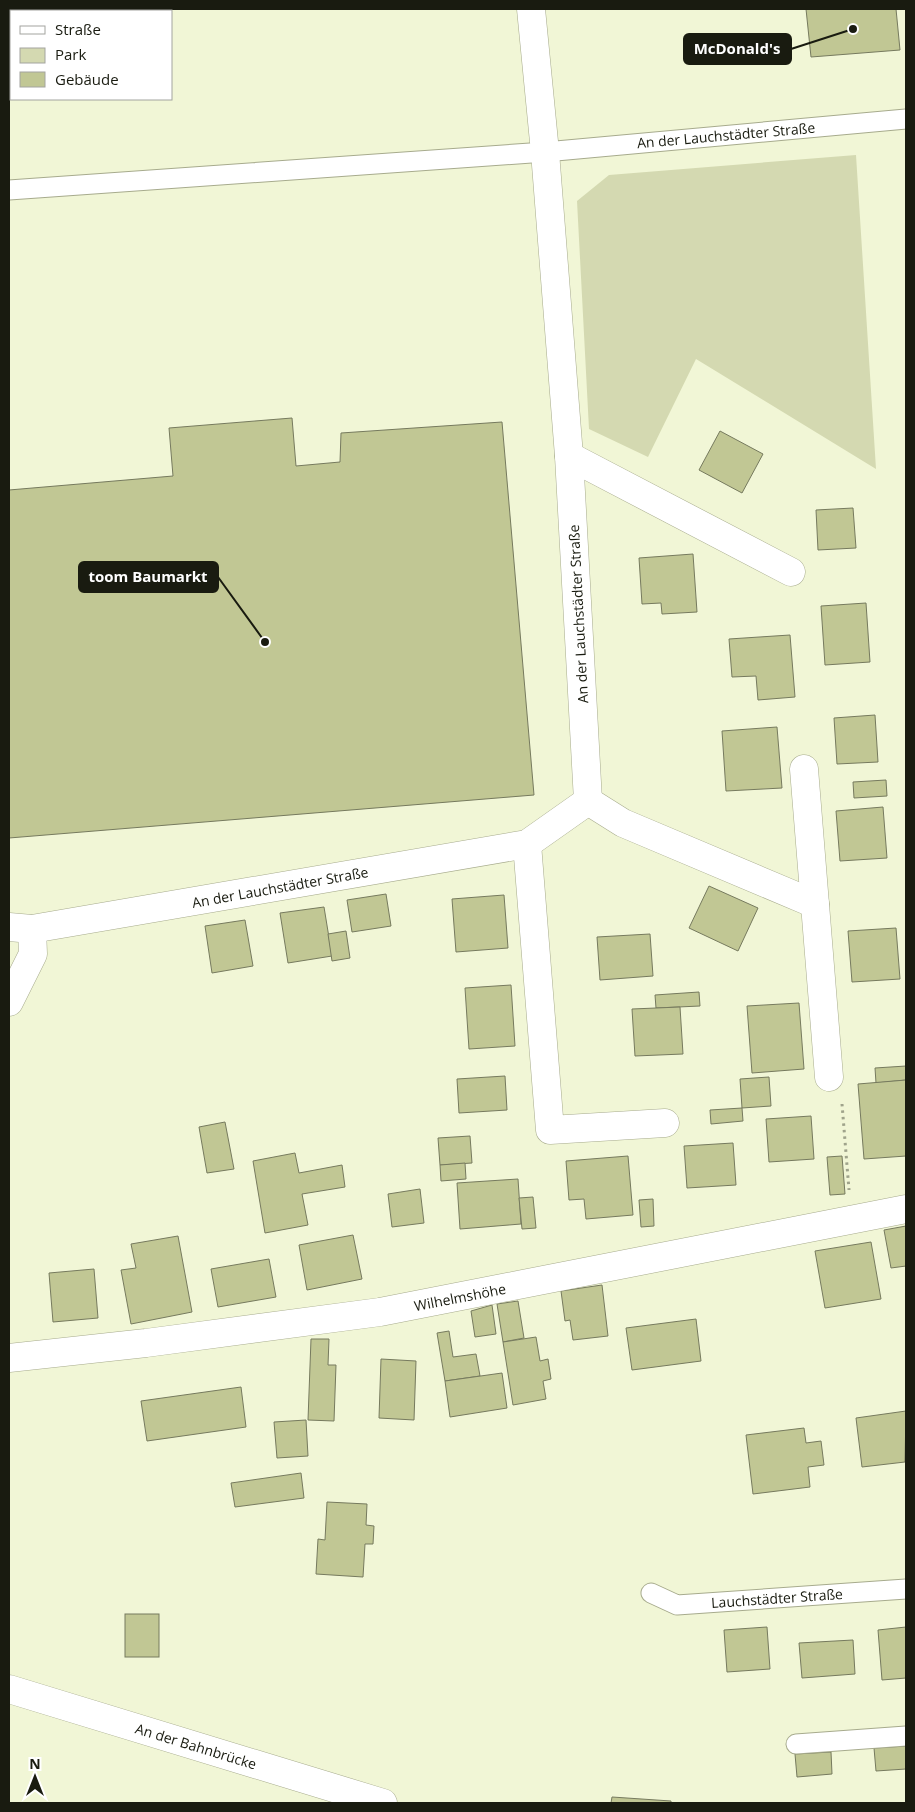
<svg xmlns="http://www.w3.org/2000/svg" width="915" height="1812" font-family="'Open Sans',sans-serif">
  <rect width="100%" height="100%" fill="#f1f6d6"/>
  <path fill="#d4d9b1" d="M856 155 876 469 696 359 648 457 589 429 577 201 609 175Z"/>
  <g fill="#c1c794" stroke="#767a5e">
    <path d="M806 9H896L900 50 811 57Z"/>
    <path d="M292 418 296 466 340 462 341 433 502 422 534 795 9 838V490L173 476 169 428Z"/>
    <path d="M720 431 763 454 742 493 699 470Z"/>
    <path d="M853 508 856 548 818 550 816 510Z"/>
    <path d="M693 554 697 612 662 614 661 603 642 604 639 558Z"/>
    <path d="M866 603 870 662 825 665 821 606Z"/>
    <path d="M790 635 795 697 758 700 756 676 732 677 729 639Z"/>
    <path d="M875 715 878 762 837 764 834 718Z"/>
    <path d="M777 727 782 788 726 791 722 731Z"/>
    <path d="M886 780 887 796 854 798 853 782Z"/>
    <path d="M883 807 887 858 840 861 836 811Z"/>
    <path d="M709 886 758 908 738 951 689 928Z"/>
    <path d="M386 894 391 926 352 932 347 900Z"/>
    <path d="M504 895 508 948 456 952 452 899Z"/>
    <path d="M324 907 332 956 288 963 280 913Z"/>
    <path d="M245 920 253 966 212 973 205 926Z"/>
    <path d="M896 928 900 979 852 982 848 931Z"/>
    <path d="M346 931 350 958 332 961 328 934Z"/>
    <path d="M650 934 653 976 600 980 597 937Z"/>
    <path d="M511 985 515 1046 469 1049 465 988Z"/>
    <path d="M699 992 700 1006 656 1008 655 995Z"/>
    <path d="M799 1003 804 1069 752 1073 747 1006Z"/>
    <path d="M680 1007 683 1054 635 1056 632 1009Z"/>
    <path d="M906 1066V1080L876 1083 875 1068Z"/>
    <path d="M505 1076 507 1110 459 1113 457 1079Z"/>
    <path d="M769 1077 771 1106 742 1108 740 1079Z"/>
    <path d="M906 1080V1156L864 1159 858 1084Z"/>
    <path d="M742 1108 743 1121 711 1124 710 1110Z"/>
    <path d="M811 1116 814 1159 769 1162 766 1119Z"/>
    <path d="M225 1122 234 1169 207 1173 199 1127Z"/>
    <path d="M470 1136 472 1163 440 1165 438 1138Z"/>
    <path d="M733 1143 736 1185 687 1188 684 1146Z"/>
    <path d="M295 1153 299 1173 342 1165 345 1187 302 1194 308 1225 265 1233 253 1161Z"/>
    <path d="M628 1156 633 1215 586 1219 584 1199 569 1200 566 1161Z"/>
    <path d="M842 1156 845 1194 830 1195 827 1157Z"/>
    <path d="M465 1163 466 1179 441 1181 440 1165Z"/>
    <path d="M518 1179 521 1224 460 1229 457 1183Z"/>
    <path d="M420 1189 424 1223 392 1227 388 1194Z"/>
    <path d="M533 1197 536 1228 522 1229 519 1198Z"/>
    <path d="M653 1199 654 1226 641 1227 639 1200Z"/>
    <path d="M906 1226V1266L891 1268 884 1230Z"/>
    <path d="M353 1235 362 1279 307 1290 299 1245Z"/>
    <path d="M178 1236 192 1312 131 1324 121 1270 136 1268 131 1244Z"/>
    <path d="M871 1242 881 1299 825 1308 815 1251Z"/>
    <path d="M269 1259 276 1297 218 1307 211 1269Z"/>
    <path d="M94 1269 98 1318 53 1322 49 1273Z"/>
    <path d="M602 1285 608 1336 573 1340 570 1320 565 1321 561 1291Z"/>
    <path d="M518 1301 524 1338 503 1342 497 1304Z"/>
    <path d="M492 1305 496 1334 475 1337 471 1311Z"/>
    <path d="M696 1319 701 1361 632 1370 626 1328Z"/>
    <path d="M449 1331 453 1357 476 1354 480 1376 445 1381 437 1333Z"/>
    <path d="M536 1337 540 1361 548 1359 551 1379 543 1381 546 1399 513 1405 503 1342Z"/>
    <path d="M311 1339H329L328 1365H336L334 1421 308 1420Z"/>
    <path d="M381 1359 416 1361 414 1420 379 1418Z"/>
    <path d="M502 1373 507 1408 450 1417 445 1381Z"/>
    <path d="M241 1387 246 1427 147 1441 141 1401Z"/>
    <path d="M906 1411 905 1462 862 1467 856 1418Z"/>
    <path d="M306 1420 308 1456 277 1458 274 1422Z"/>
    <path d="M804 1428 806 1443 821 1441 824 1465 808 1467 810 1487 753 1494 746 1435Z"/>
    <path d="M301 1473 304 1498 235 1507 231 1483Z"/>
    <path d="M327 1502 367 1504 366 1525 374 1526 373 1544H365L363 1577 316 1574 318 1539 325 1540Z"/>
    <rect x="125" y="1614" width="34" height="43"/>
    <path d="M767 1627 770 1669 727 1672 724 1630Z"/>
    <path d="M906 1627V1678L882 1680 878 1630Z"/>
    <path d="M853 1640 855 1674 802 1678 799 1643Z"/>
    <path d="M906 1746V1769L876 1771 874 1748Z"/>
    <path d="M831 1752 832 1774 797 1777 795 1754Z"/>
    <path d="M612 1797 671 1801V1803H611Z"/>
  </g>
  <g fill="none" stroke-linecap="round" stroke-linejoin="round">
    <defs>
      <g id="lane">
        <path d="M9 190 545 152 906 119"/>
        <path d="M651 1593 677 1605 906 1589"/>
        <path d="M796 1744 906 1736"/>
      </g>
      <g id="street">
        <path d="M569 456 791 572"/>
        <path d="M804 769 829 1077"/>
        <path d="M588 801 623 823 815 904"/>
        <path d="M527 844 550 1130 665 1123"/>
        <path d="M9 927 32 929 527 844 588 801 569 456 545 152 531 9"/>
        <path d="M9 1002 33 954 32 929"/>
        <path d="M9 1358 146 1343 380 1312 906 1209"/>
        <path d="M9 1689 383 1803"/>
      </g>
    </defs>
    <use href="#lane" stroke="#a7ab8d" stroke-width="21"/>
    <use href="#street" stroke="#a7ab8d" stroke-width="29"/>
    <path stroke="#9fa38b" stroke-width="3" stroke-dasharray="2.5 4" stroke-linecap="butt" d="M842 1104 849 1190"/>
    <use href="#lane" stroke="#fff" stroke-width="19"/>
    <use href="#street" stroke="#fff" stroke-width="28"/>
  </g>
  <g text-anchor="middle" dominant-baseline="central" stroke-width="4" stroke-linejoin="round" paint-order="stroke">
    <g font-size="14" fill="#191b10" stroke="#fff">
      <text transform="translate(726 135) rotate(-5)">An der Lauchstädter Straße</text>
      <text transform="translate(578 614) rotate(-93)">An der Lauchstädter Straße</text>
      <text transform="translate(280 887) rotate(-10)">An der Lauchstädter Straße</text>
      <text transform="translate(460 1297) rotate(-11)">Wilhelmshöhe</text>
      <text transform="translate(777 1598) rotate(-4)">Lauchstädter Straße</text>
      <text transform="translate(196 1746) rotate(17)">An der Bahnbrücke</text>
    </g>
  </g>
  <path fill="none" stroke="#191b10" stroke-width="2" d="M853 29L791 49M265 642L218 577"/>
  <g fill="#191b10" stroke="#fff" stroke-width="2">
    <circle cx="853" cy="29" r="5"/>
    <circle cx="265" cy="642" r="5"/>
  </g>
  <g fill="#191b10" stroke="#191b10" stroke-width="2">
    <rect x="684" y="34" width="107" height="30" rx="5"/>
    <rect x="79" y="562" width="139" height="30" rx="5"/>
  </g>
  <g font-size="15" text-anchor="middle" font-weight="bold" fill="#fff">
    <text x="737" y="54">McDonald's</text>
    <text x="148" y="582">toom Baumarkt</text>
  </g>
  <rect width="915" height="1812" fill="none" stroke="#191b10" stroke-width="20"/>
  <rect x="10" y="10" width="162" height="90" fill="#ffffff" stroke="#a3a49f"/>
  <rect x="20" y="26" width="25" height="8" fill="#ffffff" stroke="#a3a49f"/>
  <text x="55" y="35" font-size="15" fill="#191b10">Straße</text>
  <rect x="20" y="48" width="25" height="15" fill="#d4d9b1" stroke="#a3a49f"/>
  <text x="55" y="60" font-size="15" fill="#191b10">Park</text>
  <rect x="20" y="72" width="25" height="15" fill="#c1c794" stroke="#a3a49f"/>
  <text x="55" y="85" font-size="15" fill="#191b10">Gebäude</text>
  <g transform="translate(35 1777)" stroke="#ffffff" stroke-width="4" paint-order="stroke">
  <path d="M0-4L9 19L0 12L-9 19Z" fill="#191b10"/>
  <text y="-8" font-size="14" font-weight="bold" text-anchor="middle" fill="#191b10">N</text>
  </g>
</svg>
